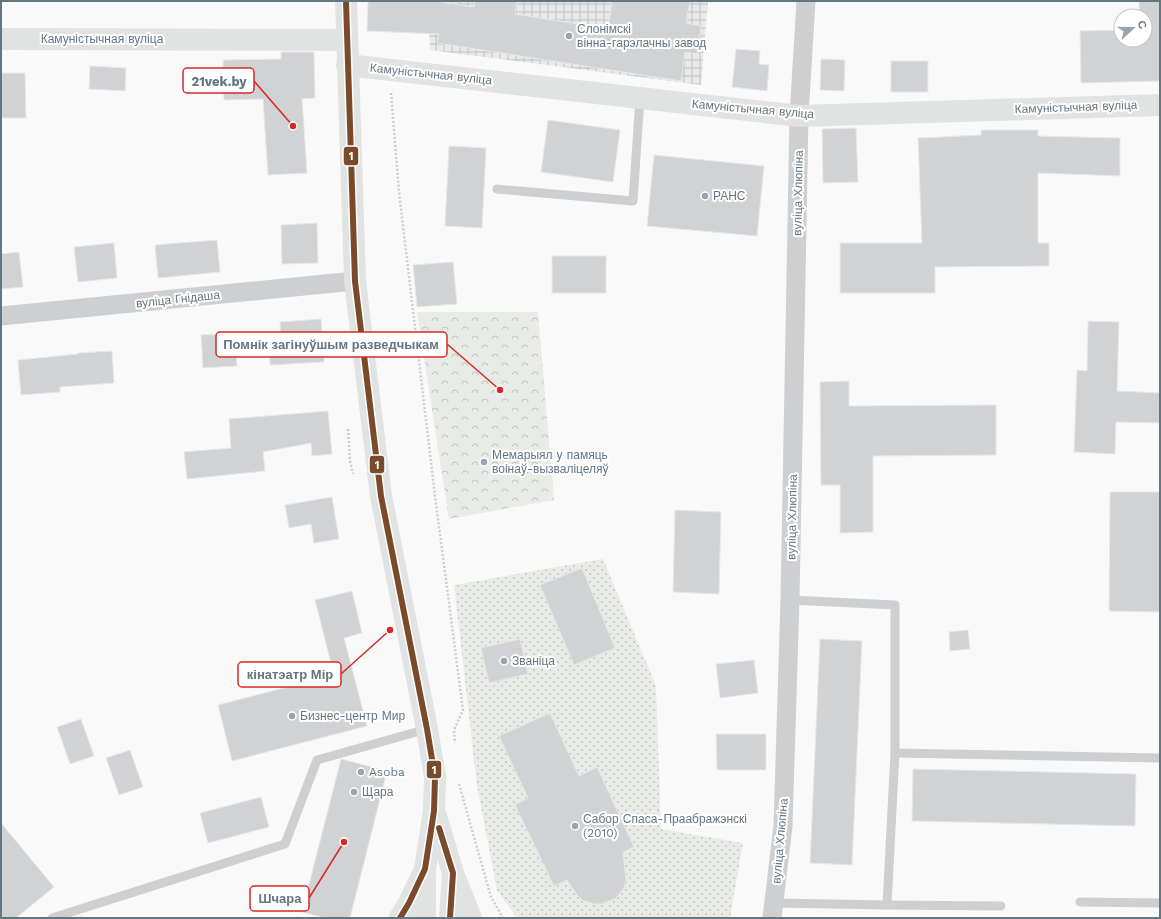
<svg xmlns="http://www.w3.org/2000/svg" width="1161" height="919" font-family="'Work Sans',sans-serif">
  <defs>
    <pattern id="industrial-grid" width="8" height="8" patternUnits="userSpaceOnUse"><rect width="8" height="8" fill="#e8e9e9"/><path d="M0 4h8M4 0v8" fill="none" stroke="#c0c1c2"/></pattern>
    <pattern id="grass-dots" width="8" height="8" patternUnits="userSpaceOnUse"><rect width="8" height="8" fill="#e8ebe6"/><path d="M2 2h.1M6 6h.1" fill="none" stroke="#c0c3c0" stroke-width="1.8" stroke-linecap="round"/></pattern>
    <pattern id="park-crowns" width="20" height="18" patternUnits="userSpaceOnUse"><rect width="20" height="18" fill="#e8ebe6"/><path d="M2 6a3 3 0 1 1 6 0M12 15a3 3 0 1 1 6 0" fill="none" stroke="#c0c3c0"/></pattern>
  </defs>
  <rect width="100%" height="100%" fill="#f9f9f9"/>
  <path fill="url(#industrial-grid)" d="M427 1H708L701 85 430 50Z"/>
  <path fill="url(#grass-dots)" d="M603 559 656 686 661 829 743 843 730 918H517L497 890 477 786 454 585Z"/>
  <path fill="url(#park-crowns)" d="M417 312H538L554 500 449 519Z"/>
  <g fill="#d0d2d3" stroke="#e8e8e8">
    <path d="M368 1H435L474 7 475 1H517L515 14 608 29 612 1H690L686 23 701 26 697 54 685 52 681 81 437 43 439 34 367 31Z"/>
    <path d="M1139 1H1160V81L1081 83 1080 31 1121 30V40H1145V16H1139Z"/>
    <path d="M736 49 760 51 759 64 769 65 767 91 732 87Z"/>
    <path d="M281 52H314L315 98 302 99 307 173 268 175 263 99 224 100 223 60 281 59Z"/>
    <path d="M821 59 845 60 844 91 820 90Z"/>
    <rect x="891" y="61" width="37" height="31"/>
    <path d="M90 66 126 68 125 91 89 89Z"/>
    <path d="M1 73H25L26 118H1Z"/>
    <path d="M548 120 620 130 613 182 541 172Z"/>
    <path d="M856 128 858 182 823 183 822 129Z"/>
    <path d="M981 130H1038V136L1120 138V176L1038 173V243H1049V266L935 267V293H840V243H922L918 138 981 135Z"/>
    <path d="M449 146 486 148 482 228 445 226Z"/>
    <path d="M654 155 764 166 757 236 647 226Z"/>
    <path d="M317 223 318 263 282 264 281 225Z"/>
    <path d="M217 240 220 272 158 278 155 245Z"/>
    <path d="M114 243 117 278 78 282 74 247Z"/>
    <path d="M19 252 23 287 1 289V254Z"/>
    <rect x="552" y="256" width="54" height="37"/>
    <path d="M453 262 457 304 417 307 413 265Z"/>
    <path d="M321 319 324 362 270 365 269 346 281 345 280 322Z"/>
    <path d="M1088 321 1119 322 1117 391 1160 393V423L1116 422 1115 454 1074 452 1077 370 1087 371Z"/>
    <path d="M234 333 237 366 203 368 201 335Z"/>
    <path d="M112 351 114 383 60 387V392L21 395 18 360 78 354V353Z"/>
    <path d="M849 381V406L996 405V455L873 456V532L840 533V485H821L820 382Z"/>
    <path d="M328 411 332 454 312 456 311 443 263 452 265 471 187 479 184 452 231 448 229 419Z"/>
    <path d="M1110 492H1160V612L1109 611Z"/>
    <path d="M332 497 339 539 314 543 311 524 289 528 285 505Z"/>
    <path d="M675 510 721 512 719 594 673 592Z"/>
    <path d="M582 568 615 648 574 665 540 585Z"/>
    <path d="M352 591 362 633 344 638 367 726 232 761 218 705 334 675 315 600Z"/>
    <path d="M968 630 970 649 950 651 949 632Z"/>
    <path d="M520 639 528 674 489 683 481 648Z"/>
    <path d="M820 639 862 641 852 865 810 863Z"/>
    <path d="M754 660 758 693 720 698 716 664Z"/>
    <path d="M550 713 579 776 597 767 634 847 623 852 626 881 624 888 616 898 601 904H594L582 900 577 895 567 880 554 886 515 805 528 798 499 736Z"/>
    <path d="M81 719 94 756 70 764 57 727Z"/>
    <path d="M716 734H766V770H717Z"/>
    <path d="M130 750 143 787 119 795 106 758Z"/>
    <path d="M341 759 387 771 350 918H324L302 912Z"/>
    <path d="M913 769 1136 774 1135 826 912 821Z"/>
    <path d="M261 797 269 827 208 843 200 813Z"/>
    <path d="M1 823 54 887 16 918H1Z"/>
  </g>
  <g fill="none" stroke-linecap="round" stroke-linejoin="round">
    <g stroke="#cbcccd" stroke-width="2.5" stroke-dasharray="2 2" stroke-linecap="butt">
      <path d="M391 93 399 192 435 496 463 710 454 730 455 743"/>
      <path d="M348 429 350 461 353 474"/>
      <path d="M459 784 491 897 503 918"/>
    </g>
    <g stroke="#cecfd0" stroke-width="9">
      <path d="M497 189 633 201 640 98"/>
      <path d="M790 600 895 605V753L887 905"/>
      <path d="M895 753 1160 758"/>
      <path d="M1080 902 1160 903"/>
      <path d="M774 903 887 905 1001 906"/>
      <path d="M52 918 285 844 317 760 427 729"/>
    </g>
    <g stroke="#cecfd0" stroke-width="19">
      <path d="M1 316 355 281"/>
      <path d="M772 918 783 826 790 600 799 116 806 1"/>
    </g>
    <g stroke="#e1e2e2" stroke-width="22">
      <path d="M1 39 347 40"/>
      <path d="M347 65 799 116 1160 105"/>
    </g>
    <g stroke="#e1e2e2" stroke-width="22">
      <path d="M346 1 355 281 381 496 427 729 435 777 434 811 425 869 409 903 400 918"/>
      <path d="M436 816 453 873 450 918"/>
      <path d="M455 878 471 918"/>
      <path d="M425 918V876"/>
    </g>
    <defs>
      <g id="bus-1">
        <path d="M346 1 355 281 381 496 427 729 435 777 434 811 425 869 409 903 400 918"/>
        <path d="M439 828 453 873 450 918"/>
      </g>
    </defs>
    <use href="#bus-1" stroke="#fff" stroke-width="9"/>
    <use href="#bus-1" stroke="#7a4b2a" stroke-width="6"/>
  </g>
  <g fill="#99a4ac" stroke="#fff" stroke-width="1.5">
    <circle cx="569" cy="36" r="4"/>
    <circle cx="705" cy="196" r="4"/>
    <circle cx="484" cy="462" r="4"/>
    <circle cx="504" cy="661" r="4"/>
    <circle cx="292" cy="716" r="4"/>
    <circle cx="361" cy="772" r="4"/>
    <circle cx="354" cy="792" r="4"/>
    <circle cx="575" cy="826" r="4"/>
  </g>
  <g text-anchor="middle" dominant-baseline="central" stroke-width="4" stroke-linejoin="round" paint-order="stroke">
    <g font-size="12" fill="#657683" stroke="#fff" text-anchor="start">
      <text x="577" y="29">Слонімскі<tspan x="577" dy="14">вінна-гарэлачны завод</tspan></text>
      <text x="713" y="196">РАНС</text>
      <text x="492" y="455">Мемарыял у памяць<tspan x="492" dy="14">воінаў-вызваліцеляў</tspan></text>
      <text x="512" y="661">Званіца</text>
      <text x="300" y="716">Бизнес-центр Мир</text>
      <text x="369" y="772">Asoba</text>
      <text x="362" y="792">Щара</text>
      <text x="583" y="819">Сабор Спаса-Праабражэнскі<tspan x="583" dy="14">(2010)</tspan></text>
    </g>
    <g font-size="12" fill="#657683" stroke="#fff">
      <text x="102" y="39">Камуністычная вуліца</text>
      <text transform="translate(431 74) rotate(6)">Камуністычная вуліца</text>
      <text transform="translate(1076 107) rotate(-2)">Камуністычная вуліца</text>
      <text transform="translate(753 109) rotate(5)">Камуністычная вуліца</text>
      <text transform="translate(798 193) rotate(-89)">вуліца Хлюпіна</text>
      <text transform="translate(178 299) rotate(-6)">вуліца Гнідаша</text>
      <text transform="translate(792 517) rotate(-89)">вуліца Хлюпіна</text>
      <text transform="translate(780 841) rotate(-85)">вуліца Хлюпіна</text>
    </g>
  </g>
  <path fill="none" stroke="#d62828" stroke-width="1.5" d="M293 126L254 81M500 390L447 344M390 630L341 674M344 842L309 898"/>
  <g fill="#d62828" stroke="#fff" stroke-width="1.5">
    <circle cx="293" cy="126" r="4"/>
    <circle cx="500" cy="390" r="4"/>
    <circle cx="390" cy="630" r="4"/>
    <circle cx="344" cy="842" r="4"/>
  </g>
  <g fill="#fff" stroke="#d62828" stroke-width="1.5">
    <rect x="183" y="68" width="71" height="25" rx="4"/>
    <rect x="216" y="332" width="231" height="25" rx="4"/>
    <rect x="238" y="662" width="103" height="25" rx="4"/>
    <rect x="250" y="886" width="59" height="25" rx="4"/>
  </g>
  <g font-size="13" text-anchor="middle" font-weight="bold" fill="#657683">
    <text x="219" y="86">21vek.by</text>
    <text x="331" y="349">Помнік загінуўшым разведчыкам</text>
    <text x="290" y="679">кінатэатр Мір</text>
    <text x="280" y="903">Шчара</text>
  </g>
  <g stroke="#fff" stroke-width="1.5">
    <rect x="343" y="146" width="16" height="20" rx="4" fill="#7a4b2a"/>
    <rect x="369" y="455" width="16" height="19" rx="4" fill="#7a4b2a"/>
    <rect x="426" y="760" width="16" height="19" rx="4" fill="#7a4b2a"/>
  </g>
  <g font-size="11" text-anchor="middle" font-weight="bold" fill="#fff">
    <text x="351" y="160">1</text>
    <text x="377" y="469">1</text>
    <text x="434" y="774">1</text>
  </g>
  <rect width="1161" height="919" fill="none" stroke="#657683" stroke-width="4"/>
  <g transform="translate(1133 28) rotate(69)"><circle r="19" fill="#ffffff" stroke="#c1c8cd"/>
  <path d="M0-3L7 15L0 10L-7 15Z" fill="#99a4ac"/>
  <text y="-6" font-size="11" font-weight="bold" text-anchor="middle" fill="#657683">С</text>
  </g>
</svg>
